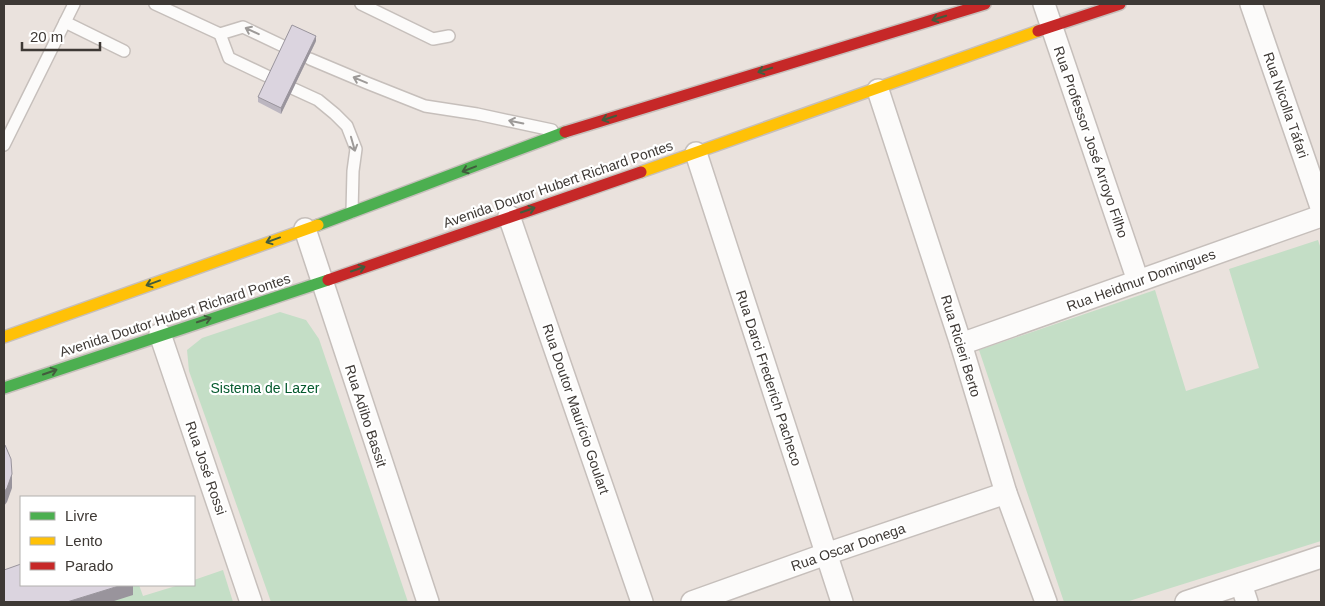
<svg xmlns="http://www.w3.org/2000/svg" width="1325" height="606" font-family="Arial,sans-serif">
  <rect width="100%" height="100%" fill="#eae2dd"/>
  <g fill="#c4dec6">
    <path d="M1318 240 1321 249V541L1126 602H1064L979 350 1155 290 1186 391 1259 368 1229 269Z"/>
    <path d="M280 312 306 320 319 339 408 602H271L189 371 187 350 202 338Z"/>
    <path d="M223 570 233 602H4V576L21 585H139L143 596 179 585H194V580Z"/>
  </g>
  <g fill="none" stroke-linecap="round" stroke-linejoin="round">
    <defs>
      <g id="lane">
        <path d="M155 4 220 34 243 27 283 46"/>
        <path d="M361 4 433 39 449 36"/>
        <path d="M65 22 124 51"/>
        <path d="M220 34 229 58 267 76"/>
        <path d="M310 59 367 83 425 106 477 114 552 130"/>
        <path d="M294 89 318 100 335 114 347 126 356 149 353 171 352 212"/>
        <path d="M4 145 74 4"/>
      </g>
      <g id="street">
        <path d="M1044 4 1138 281"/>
        <path d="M1251 4 1321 207"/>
        <path d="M878 90 961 344 1006 493 1046 602"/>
        <path d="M696 153 842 602"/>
        <path d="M509 216 642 602"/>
        <path d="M305 229 428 602"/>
        <path d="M160 334 251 602"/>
        <path d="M961 344 1321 216"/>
        <path d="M1241 584 1247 602"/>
        <path d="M692 602 826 554 1006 493"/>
        <path d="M1186 602 1321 557"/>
      </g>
      <g id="fast">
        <path d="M318 225 565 132"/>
        <path d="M4 388 328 280"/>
      </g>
      <g id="slow">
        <path d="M641 172 1038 31"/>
        <path d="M4 337 318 225"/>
      </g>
      <g id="jam">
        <path d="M1038 31 1120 4"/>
        <path d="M565 132 985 4"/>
        <path d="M328 280 641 172"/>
      </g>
    </defs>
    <use href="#lane" stroke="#c6bfbb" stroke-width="14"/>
    <use href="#street" stroke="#c6bfbb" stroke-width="24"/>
    <use href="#fast" stroke="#c6bfbb" stroke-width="14"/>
    <use href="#slow" stroke="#c6bfbb" stroke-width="14"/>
    <use href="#jam" stroke="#c6bfbb" stroke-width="14"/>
    <use href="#lane" stroke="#fcfbfa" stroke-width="11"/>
    <use href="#street" stroke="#fcfbfa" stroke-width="21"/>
    <use href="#fast" stroke="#4caf50" stroke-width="11"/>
    <use href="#slow" stroke="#ffc107" stroke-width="11"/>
    <use href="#jam" stroke="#c62828" stroke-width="11"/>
  </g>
  <path fill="#bcb6c0" d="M316 41 281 114 258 102V97Z"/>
  <g fill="#99949c">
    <path d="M316 36V41L281 114V108Z"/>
    <path d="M12 474V488L7 502 4 506V492Z"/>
    <path d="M122 585H133V595L111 602H67Z"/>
  </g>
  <g fill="#dbd4df" stroke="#99949c">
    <path d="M292 25 316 36 281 108 258 97Z"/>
    <path d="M4 444 5 445 11 459 12 474 7 488 4 492Z"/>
    <path d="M21 564V585H122L67 602H4V570Z"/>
  </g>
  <defs><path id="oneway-shaft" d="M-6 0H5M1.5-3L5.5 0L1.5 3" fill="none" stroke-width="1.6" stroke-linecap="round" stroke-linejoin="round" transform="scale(1.25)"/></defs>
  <g stroke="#425c3d">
    <use href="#oneway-shaft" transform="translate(939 18) rotate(163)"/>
    <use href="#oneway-shaft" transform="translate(765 70) rotate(163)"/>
    <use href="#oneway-shaft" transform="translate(609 118) rotate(162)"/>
    <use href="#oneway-shaft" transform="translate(469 169) rotate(159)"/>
    <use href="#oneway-shaft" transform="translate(528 210) rotate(-19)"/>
    <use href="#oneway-shaft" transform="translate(273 240) rotate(160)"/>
    <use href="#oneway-shaft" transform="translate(358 269) rotate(-19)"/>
    <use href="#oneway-shaft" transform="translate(153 283) rotate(160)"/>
    <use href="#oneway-shaft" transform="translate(204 320) rotate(-18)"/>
    <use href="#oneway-shaft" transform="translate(50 372) rotate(-19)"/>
  </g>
  <g stroke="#9d9a98">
    <use href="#oneway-shaft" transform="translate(252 31) rotate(-155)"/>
    <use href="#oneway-shaft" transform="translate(360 80) rotate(-157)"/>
    <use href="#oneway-shaft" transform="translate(516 122) rotate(-168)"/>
    <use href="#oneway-shaft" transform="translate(353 144) rotate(74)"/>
  </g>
  <g text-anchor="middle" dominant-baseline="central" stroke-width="4.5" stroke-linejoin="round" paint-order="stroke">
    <g font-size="14" fill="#3e3935" stroke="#fff">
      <text transform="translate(1286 105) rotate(71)">Rua Nicolla Táfari</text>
      <text transform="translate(1091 142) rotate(71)">Rua Professor José Arroyo Filho</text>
      <text transform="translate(558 184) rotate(-19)">Avenida Doutor Hubert Richard Pontes</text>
      <text transform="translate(1141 280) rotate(-20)">Rua Heidmur Domingues</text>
      <text transform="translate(175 315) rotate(-18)">Avenida Doutor Hubert Richard Pontes</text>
      <text transform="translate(961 346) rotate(73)">Rua Ricieri Berto</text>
      <text transform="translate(769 378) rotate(72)">Rua Darci Frederich Pacheco</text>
      <text transform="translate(576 409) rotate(71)">Rua Doutor Maurício Goulart</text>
      <text transform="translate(366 416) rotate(72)">Rua Adibo Bassit</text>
      <text transform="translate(206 468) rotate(71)">Rua José Rossi</text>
      <text transform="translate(848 547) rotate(-19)">Rua Oscar Donega</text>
    </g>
    <g font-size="14" fill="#055a2e" stroke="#fff">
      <text x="265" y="388">Sistema de Lazer</text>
    </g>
  </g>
  <rect width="1325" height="606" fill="none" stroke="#3e3935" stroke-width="10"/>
  <rect x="20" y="496" width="175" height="90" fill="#ffffff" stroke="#b2b0ae"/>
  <rect x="30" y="512" width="25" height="8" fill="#4caf50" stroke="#b2b0ae"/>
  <text x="65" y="521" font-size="15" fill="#3e3935">Livre</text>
  <rect x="30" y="537" width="25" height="8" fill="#ffc107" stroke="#b2b0ae"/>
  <text x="65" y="546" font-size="15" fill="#3e3935">Lento</text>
  <rect x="30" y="562" width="25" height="8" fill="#c62828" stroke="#b2b0ae"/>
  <text x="65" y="571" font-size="15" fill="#3e3935">Parado</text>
  <path d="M22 42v8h78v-8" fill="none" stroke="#3e3935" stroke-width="2.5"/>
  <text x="30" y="42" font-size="15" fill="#3e3935" stroke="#ffffff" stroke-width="4" paint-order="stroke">20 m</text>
</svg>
